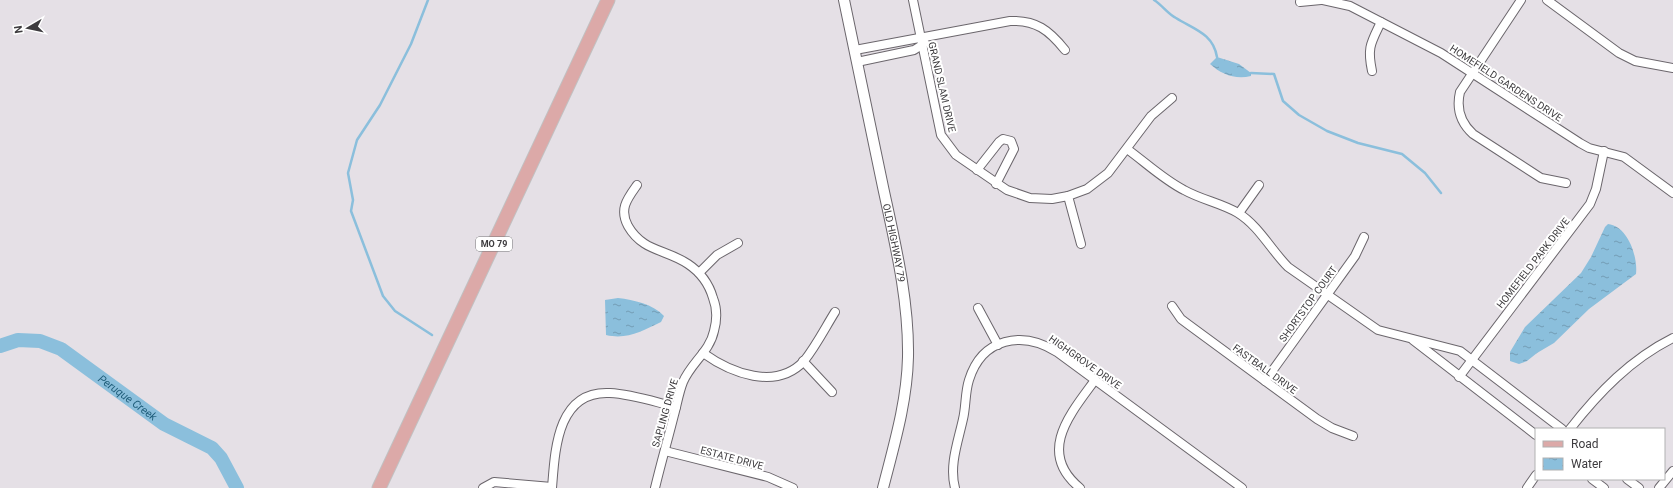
<svg xmlns="http://www.w3.org/2000/svg" width="1673" height="488" font-family="Roboto,sans-serif">
  <defs>
    <pattern id="water-ripples" width="26" height="14" patternUnits="userSpaceOnUse"><rect width="26" height="14" fill="#8bbfdc"/><path d="M2 4q2-2 4 0t4 0M15 11q2-2 4 0t4 0" fill="none" stroke="#739cb4"/></pattern>
  </defs>
  <rect width="100%" height="100%" fill="#e5e0e6"/>
  <g fill="url(#water-ripples)">
    <path d="M1217 57 1239 64 1251 73V76C1235 80 1221 74 1210 64Z"/>
    <path d="M1608 224C1628 226 1638 257 1636 274L1589 309 1554 343 1537 353 1527 361 1519 364 1510 361V352L1525 327 1581 273 1591 257 1605 227Z"/>
    <path d="M618 298C634 300 653 304 664 316L661 322C642 331 627 340 606 335L605 300Z"/>
  </g>
  <g fill="none" stroke-linecap="round" stroke-linejoin="round">
    <g stroke="#8bbfdc" stroke-width="2.5">
      <path d="M428 0 411 44 380 105 357 140 348 173 353 200 351 211 383 296 395 311 432 335"/>
      <path d="M1154 0C1162 5 1168 14 1176 18 1193 29 1213 33 1217 57"/>
      <path d="M1251 73 1274 74 1283 101 1299 115 1327 131 1358 143 1402 154 1425 173 1441 193"/>
    </g>
    <path stroke="#8bbfdc" stroke-width="14" id="s1" d="M0 346 18 340 40 341 61 349 164 424 212 448 221 458 237 488"/>
    <defs>
      <g id="minor">
        <path d="M913 0 941 135 956 155 1007 190 1030 198 1052 199 1068 196 1087 189 1108 173 1151 116 1172 98"/>
        <path d="M1323 0 1350 6 1441 53 1580 143 1589 148 1624 157 1673 193"/>
        <path d="M1521 0 1460 92C1456 109 1461 123 1473 134L1541 178 1566 183"/>
        <path d="M1547 0 1619 53 1635 61 1673 68"/>
        <path d="M1300 2 1321 0"/>
        <path d="M855 50 1010 21C1036 20 1049 30 1065 50"/>
        <path d="M857 62 914 50 925 43"/>
        <path d="M1372 71C1367 47 1371 43 1381 22"/>
        <path d="M1127 149C1145 162 1164 180 1184 190 1202 200 1221 203 1238 213 1259 226 1271 250 1288 267L1378 330 1460 351 1562 429"/>
        <path d="M977 170 999 142 1003 139 1011 141 1014 149 996 184"/>
        <path d="M637 185C627 199 619 209 628 226 643 252 666 249 688 264 700 272 709 284 713 298 717 308 717 320 714 331 710 351 691 363 683 382 679 392 677 404 674 415 668 439 661 463 655 488"/>
        <path d="M1068 196 1081 244"/>
        <path d="M1239 213 1259 185"/>
        <path d="M699 273 717 255 738 243"/>
        <path d="M1172 306 1181 319 1189 325 1317 419 1332 428 1353 436"/>
        <path d="M978 308 998 345"/>
        <path d="M1413 340 1536 435"/>
        <path d="M703 353C731 373 776 391 804 361 816 346 825 328 835 312"/>
        <path d="M803 361 832 392"/>
        <path d="M1459 377 1590 204 1596 189 1604 151"/>
        <path d="M1265 381 1355 256 1364 237"/>
        <path d="M1570 429C1599 392 1631 359 1673 338"/>
        <path d="M665 451 768 477 793 488"/>
        <path d="M1592 479 1604 488"/>
        <path d="M1627 479 1639 488"/>
        <path d="M483 488 494 482 552 487"/>
        <path d="M552 488C555 450 557 390 610 393 632 394 655 402 676 407"/>
        <path d="M955 488C949 465 958 442 963 419 966 407 965 392 969 380 982 338 1022 330 1057 352L1242 488"/>
        <path d="M1080 488C1036 452 1071 413 1095 380"/>
        <path d="M1527 488 1536 475"/>
        <path d="M1659 488 1673 471"/>
      </g>
      <g id="tertiary">
        <path id="s2" d="M844 0C857 62 870 125 883 187 895 243 909 300 908 357 907 402 894 445 883 488"/>
      </g>
      <path id="primary" d="M379 488 608 0"/>
    </defs>
    <use href="#minor" stroke="#6b666c" stroke-width="10"/>
    <use href="#tertiary" stroke="#6b666c" stroke-width="12"/>
    <use href="#primary" stroke="#c1c0c1" stroke-width="15"/>
    <use href="#minor" stroke="#fff" stroke-width="8"/>
    <use href="#tertiary" stroke="#fff" stroke-width="10"/>
    <use href="#primary" stroke="#dca9a8" stroke-width="13"/>
  </g>
  <g text-anchor="middle" dominant-baseline="central" stroke-width="4" stroke-linejoin="round" paint-order="stroke">
    <rect fill="#fff" stroke="#777678" stroke-width="1" x="476" y="237" width="36" height="14" rx="3"/>
    <g font-size="9" font-weight="bold" fill="#3d3b3e">
      <text x="494" y="244">MO 79</text>
    </g>
    <g font-size="10" fill="#3d3b3e" stroke="#fff">
      <text transform="translate(1506 83) rotate(33)">HOMEFIELD GARDENS DRIVE</text>
      <text transform="translate(942 87) rotate(77)">GRAND SLAM DRIVE</text>
      <text stroke="none"><textPath href="#s2" startOffset="248">OLD HIGHWAY 79</textPath></text>
      <text transform="translate(1533 263) rotate(-52)">HOMEFIELD PARK DRIVE</text>
      <text transform="translate(1308 304) rotate(-54)">SHORTSTOP COURT</text>
      <text transform="translate(1085 362) rotate(35)">HIGHGROVE DRIVE</text>
      <text transform="translate(1265 369) rotate(36)">FASTBALL DRIVE</text>
      <text transform="translate(665 413) rotate(-74)">SAPLING DRIVE</text>
      <text transform="translate(732 458) rotate(15)">ESTATE DRIVE</text>
    </g>
    <g font-size="11" font-style="italic" fill="#1f5d7a" stroke="#fff">
      <text stroke="none"><textPath href="#s1" startOffset="146">Peruque Creek</textPath></text>
    </g>
  </g>
  <rect x="1535" y="428" width="130" height="52" fill="#ffffff" stroke="#b1b1b2"/>
  <rect x="1543" y="441" width="20" height="6" fill="#dca9a8" stroke="#b1b1b2"/>
  <text x="1571" y="448" font-size="12" fill="#3d3b3e">Road</text>
  <rect x="1543" y="458" width="20" height="12" fill="url(#water-ripples)" stroke="#b1b1b2"/>
  <text x="1571" y="468" font-size="12" fill="#3d3b3e">Water</text>
  <g transform="translate(28 28) rotate(261)" stroke="#ffffff" stroke-width="3" paint-order="stroke">
  <path d="M0-3L7 15L0 10L-7 15Z" fill="#3d3b3e"/>
  <text y="-6" font-size="11" font-weight="bold" text-anchor="middle" fill="#3d3b3e">N</text>
  </g>
</svg>
